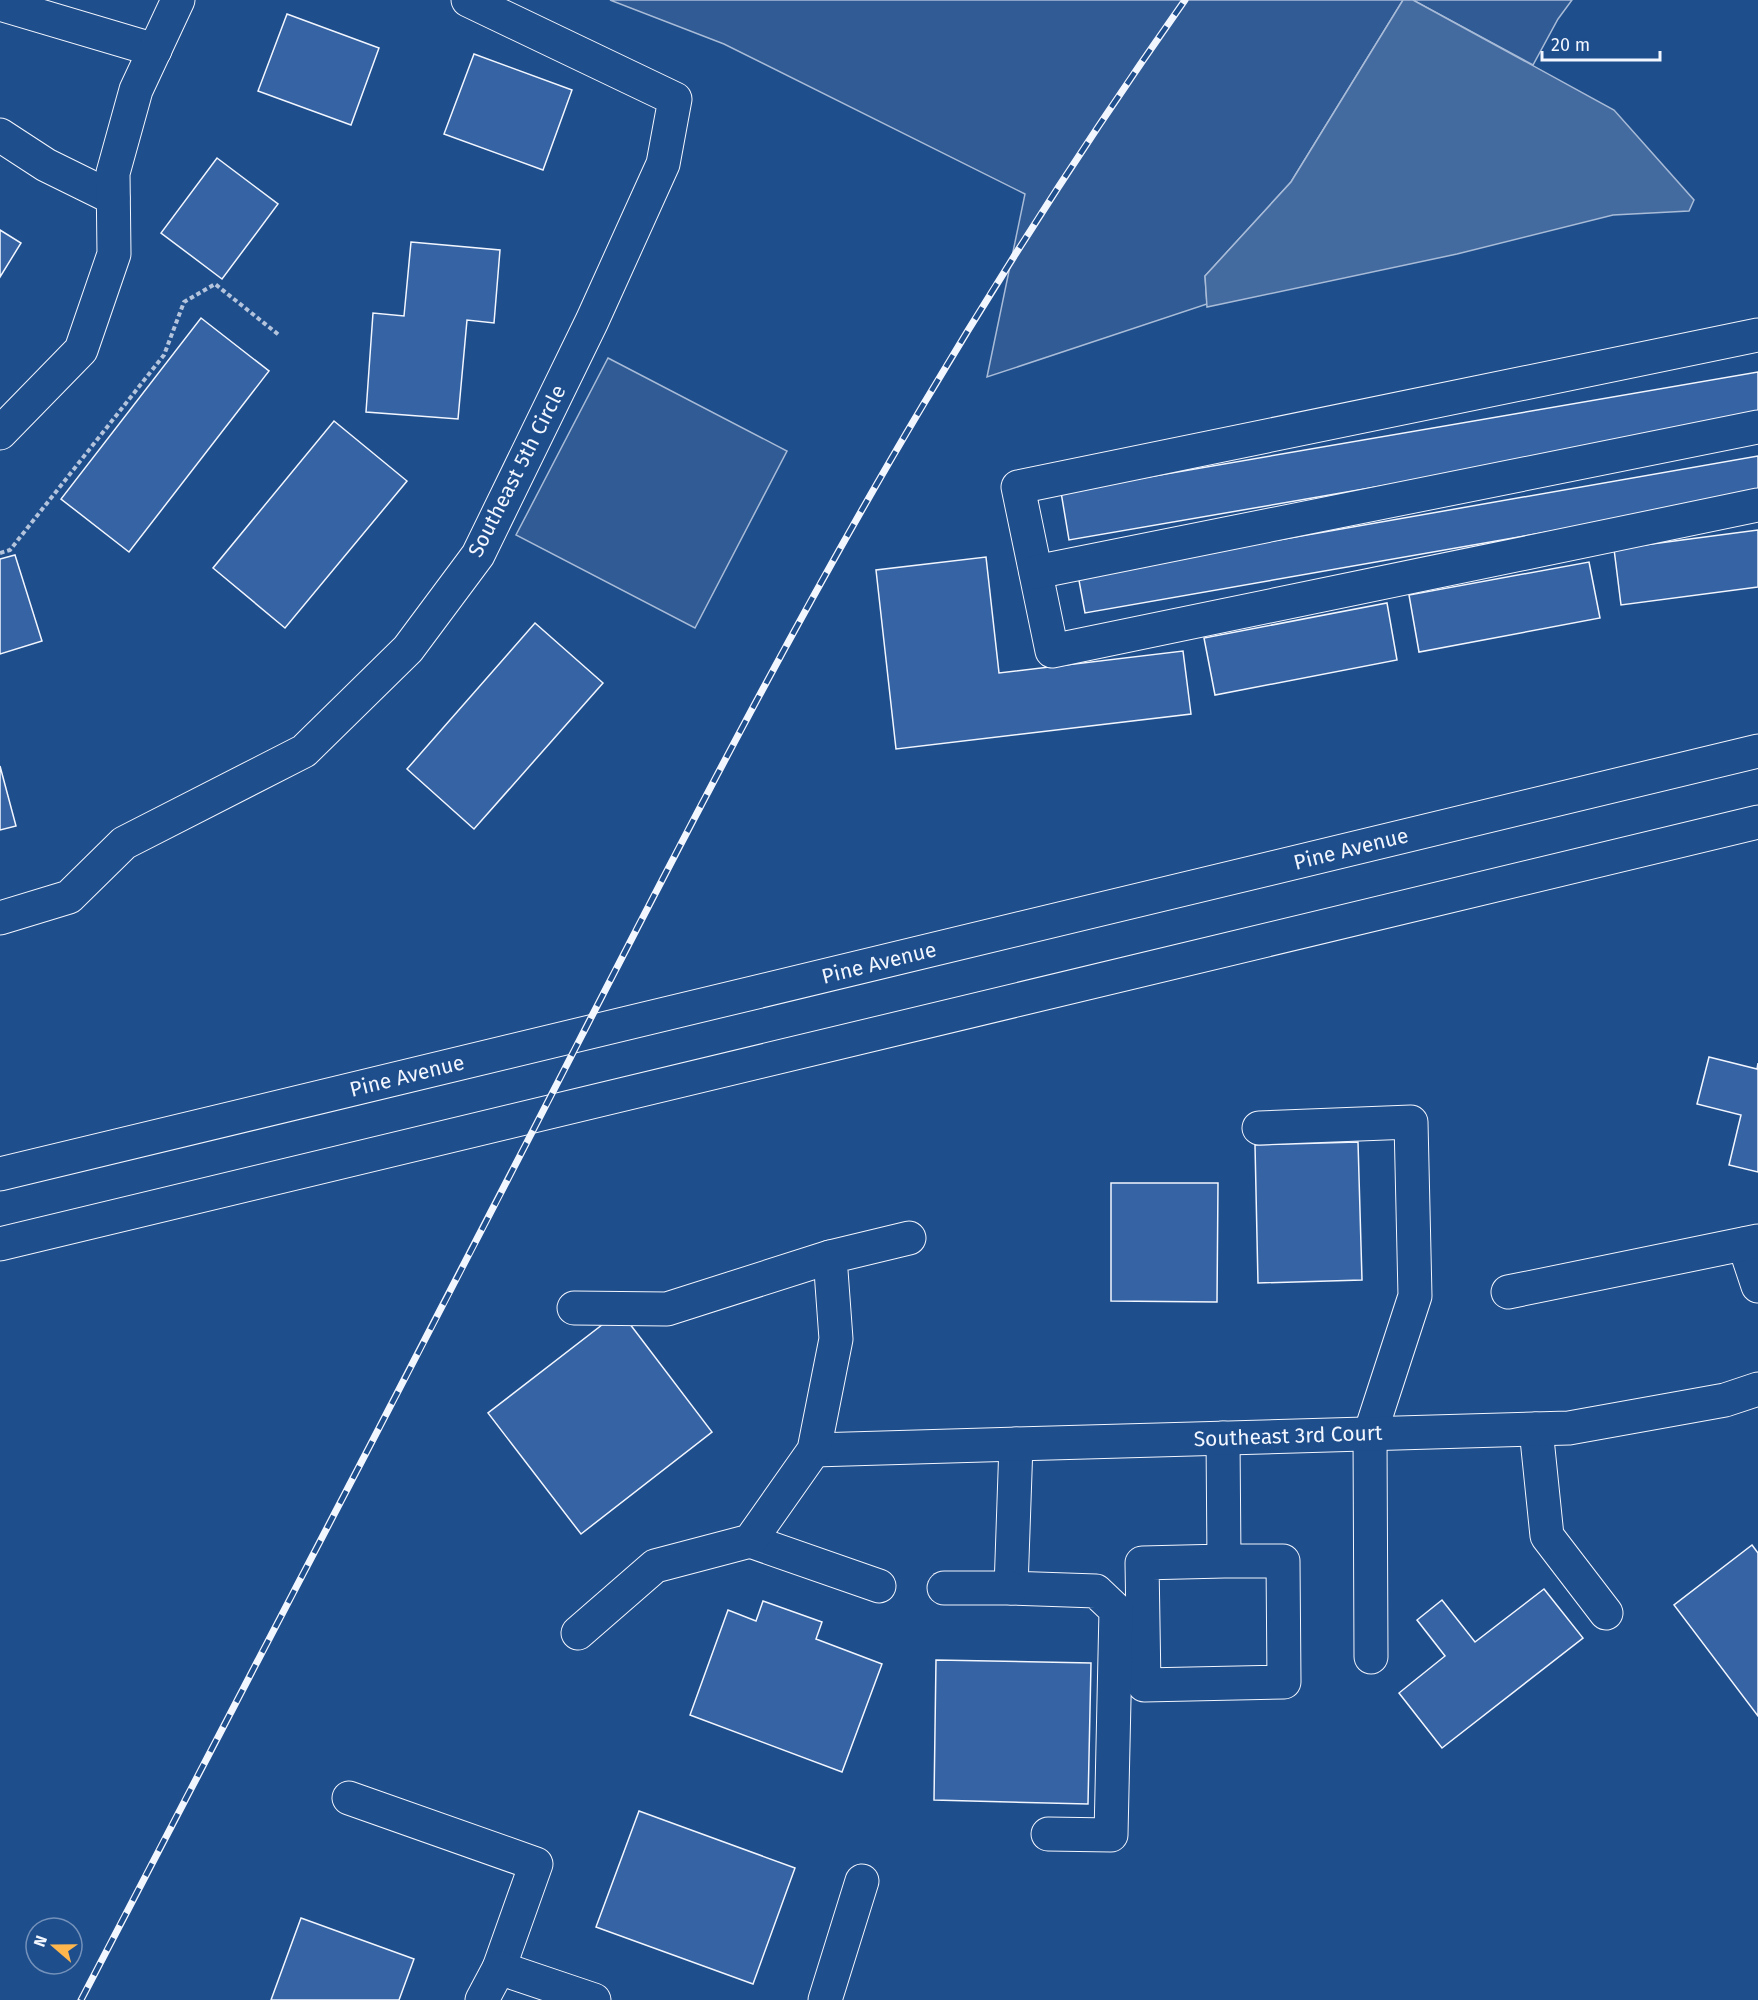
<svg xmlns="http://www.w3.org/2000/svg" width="1758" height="2000" font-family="'Fira Sans',sans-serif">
  <rect width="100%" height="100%" fill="#1f4e8c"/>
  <g fill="#305b95" stroke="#a8bbd7" stroke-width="1.5">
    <path d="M610 0H1403L1291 182 1205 276 1207 304 987 377 1025 194 724 44Z"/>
    <path d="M1413 0H1572L1558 19 1533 65Z"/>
    <path d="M608 358 787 451 695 628 516 535Z"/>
  </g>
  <path fill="#446ba0" stroke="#a8bbd7" stroke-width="1.5" d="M1403 0H1413L1614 110 1694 200 1689 211 1613 215 1457 254 1207 307 1205 276 1291 182Z"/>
  <g fill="#3563a3" stroke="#f2f6ff" stroke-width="1.5">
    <path d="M287 14 379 48 351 125 258 91Z"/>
    <path d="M474 54 572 90 543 170 444 134Z"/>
    <path d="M217 158 278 204 222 279 161 233Z"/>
    <path d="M0 230 21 243 0 277Z"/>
    <path d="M411 242 500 250 494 323 467 320 458 419 366 412 373 313 404 316Z"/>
    <path d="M201 318 269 371 129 552 61 499Z"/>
    <path d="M1758 372V421L1069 540 1061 492Z"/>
    <path d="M334 421 407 481 285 628 213 568Z"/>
    <path d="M1758 456V495L1085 613 1078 575Z"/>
    <path d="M1758 530V587L1621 605 1614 549Z"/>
    <path d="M15 555 42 641 0 654V559Z"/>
    <path d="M986 557 999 673 1183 651 1191 714 896 749 876 570Z"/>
    <path d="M1589 562 1600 618 1419 652 1409 595Z"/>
    <path d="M1387 603 1397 660 1215 695 1204 638Z"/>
    <path d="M535 623 603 683 474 829 407 769Z"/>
    <path d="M0 766 16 826 0 830Z"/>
    <path d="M1709 1057 1757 1069 1758 1063V1172L1729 1165 1741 1115 1697 1104Z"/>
    <path d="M1358 1142 1362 1280 1258 1283 1255 1145Z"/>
    <path d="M1111 1183H1218L1217 1302 1111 1301Z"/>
    <path d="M620 1311 712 1432 581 1534 488 1413Z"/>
    <path d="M1752 1545 1758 1553V1716L1674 1605Z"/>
    <path d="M1544 1589 1583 1638 1442 1748 1399 1693 1445 1656 1417 1620 1442 1600 1475 1642Z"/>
    <path d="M763 1601 822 1622 816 1639 882 1664 842 1772 690 1715 728 1610 756 1621Z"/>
    <path d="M936 1660 1091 1663 1088 1804 934 1800Z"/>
    <path d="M639 1811 795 1868 753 1984 596 1927Z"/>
    <path d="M301 1918 414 1959 399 2000H271Z"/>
  </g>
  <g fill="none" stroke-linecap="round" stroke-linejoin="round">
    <defs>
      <g id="minor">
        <path d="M0 4 155 50"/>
        <path d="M0 135 46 165 113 198"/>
        <path d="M1758 335 1018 487 1052 651 1758 505"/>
        <path d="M0 433 81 350 114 254 113 173 136 90 178 0"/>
        <path d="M1036 572 1758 427"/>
        <path d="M0 918 69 897 124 843 304 751 408 649 478 555 592 321 663 164 675 99 468 0"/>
        <path d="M1259 1128 1411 1122 1415 1296 1370 1434 1371 1657"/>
        <path d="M1744 1244 1758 1286"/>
        <path d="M1508 1292 1758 1241"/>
        <path d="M574 1308 667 1309 830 1257"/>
        <path d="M1536 1429 1547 1536 1606 1613"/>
        <path d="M1223 1438 1224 1561 1142 1563 1144 1685 1284 1682 1283 1561H1224"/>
        <path d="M1016 1444 1011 1588 1096 1591 1116 1610 1111 1835 1048 1834"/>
        <path d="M814 1450 1569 1428 1725 1400 1758 1389"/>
        <path d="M750 1541 879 1586"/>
        <path d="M944 1588H1011"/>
        <path d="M578 1633 655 1566 750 1541 814 1450 836 1339 830 1257 909 1238"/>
        <path d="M349 1798 536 1864 499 1968"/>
        <path d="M482 2000 499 1968 594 2000"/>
        <path d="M825 2000 862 1881"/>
      </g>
      <g id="highway">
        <path d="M0 1174 1758 751"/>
        <path d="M0 1244 1758 822"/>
      </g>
    </defs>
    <use href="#minor" stroke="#f2f6ff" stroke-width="35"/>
    <use href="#highway" stroke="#f2f6ff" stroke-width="35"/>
    <path stroke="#b3c4dc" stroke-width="4" stroke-dasharray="4.5 3" stroke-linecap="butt" d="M0 553 10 550 164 355 184 302 215 284 279 335"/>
    <use href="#minor" stroke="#1f4e8c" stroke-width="33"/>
    <use href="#highway" stroke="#1f4e8c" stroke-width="33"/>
    <defs>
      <path id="rail" d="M81 2000C229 1715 379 1430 526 1144 654 896 780 645 923 405 1005 267 1092 132 1185 0"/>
    </defs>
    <use href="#rail" stroke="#f2f6ff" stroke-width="7"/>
    <use href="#rail" stroke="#1f4e8c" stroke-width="4.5" stroke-dasharray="14" stroke-linecap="butt"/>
  </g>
  <g text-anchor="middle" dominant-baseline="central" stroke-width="4.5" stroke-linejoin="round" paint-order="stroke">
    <g font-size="21" fill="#f2f6ff" stroke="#1f4e8c">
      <text transform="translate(517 471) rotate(-63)">Southeast 5th Circle</text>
      <text transform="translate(1351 849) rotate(-14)">Pine Avenue</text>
      <text transform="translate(879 963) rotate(-14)">Pine Avenue</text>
      <text transform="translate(407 1076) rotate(-14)">Pine Avenue</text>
      <text transform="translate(1288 1436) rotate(-2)">Southeast 3rd Court</text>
    </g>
  </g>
  <g transform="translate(54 1946) rotate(290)"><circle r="28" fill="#1f4e8c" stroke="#7391ba" stroke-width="1.5"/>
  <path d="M0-4.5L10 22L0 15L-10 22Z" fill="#ffb74d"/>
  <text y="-9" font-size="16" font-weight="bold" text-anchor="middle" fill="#f2f6ff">N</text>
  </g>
  <path d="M1542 51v9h118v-9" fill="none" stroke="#f2f6ff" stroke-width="3"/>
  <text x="1551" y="51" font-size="18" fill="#f2f6ff" stroke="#1f4e8c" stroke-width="4.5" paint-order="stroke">20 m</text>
</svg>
